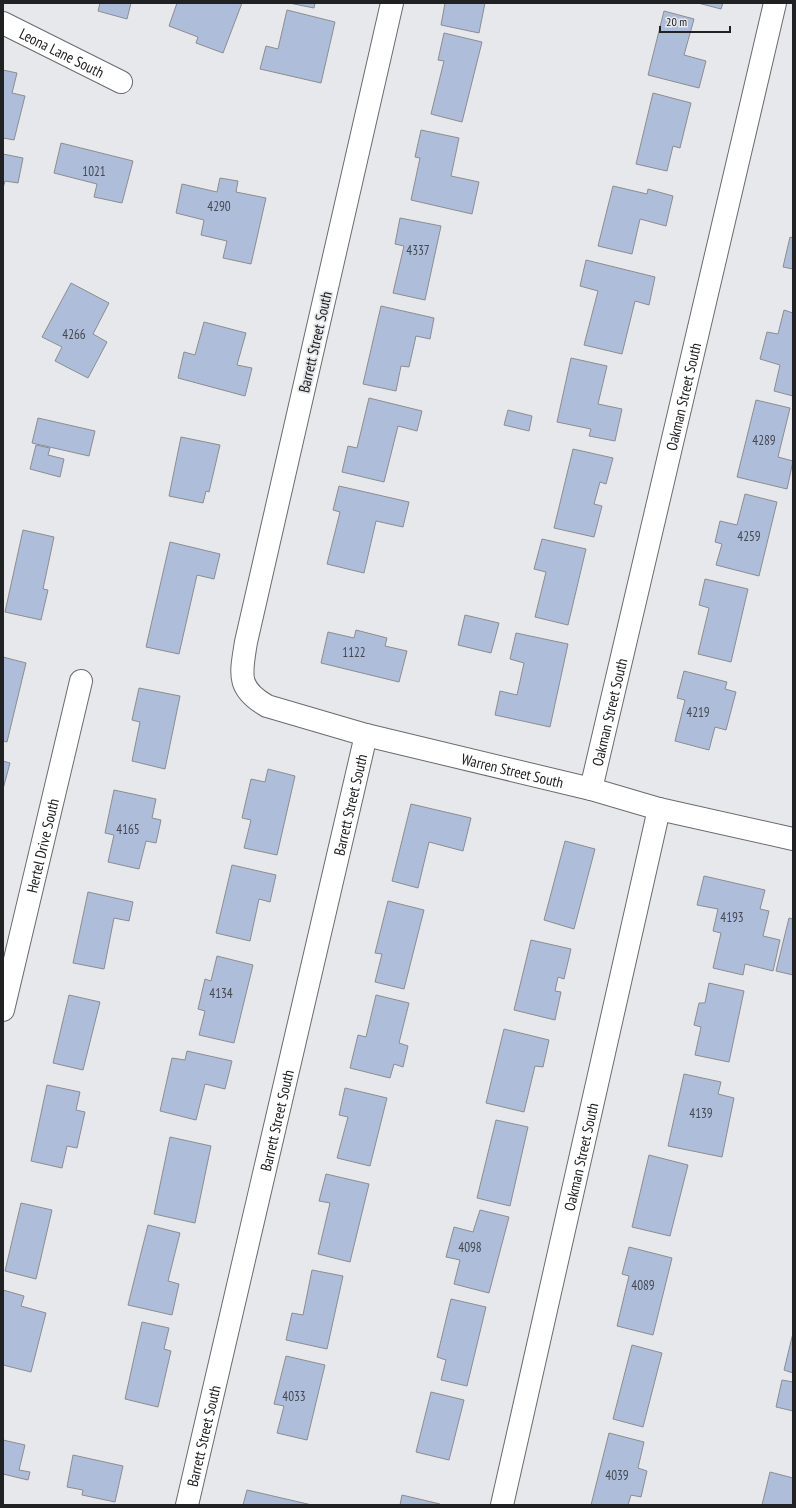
<svg xmlns="http://www.w3.org/2000/svg" width="796" height="1508" font-family="'PT Sans Narrow',sans-serif">
  <rect width="100%" height="100%" fill="#e7e8eb"/>
  <g fill="#aebdda" stroke="#8c8d90">
    <path d="M100 3H131L127 19 98 11Z"/>
    <path d="M177 3H242L223 53 196 43 198 37 169 26Z"/>
    <path d="M289 3H315L314 8Z"/>
    <path d="M445 3H485L479 33 441 25Z"/>
    <path d="M698 3H723L721 9Z"/>
    <path d="M287 10 335 22 321 83 260 69 266 46 278 49Z"/>
    <path d="M664 11 694 19 684 55 706 61 699 88 648 75Z"/>
    <path d="M444 33 482 42 462 122 431 114 444 61 438 60Z"/>
    <path d="M3 70 17 73 12 93 25 96 14 140 3 138Z"/>
    <path d="M653 93 691 103 680 148 673 146 667 171 636 164Z"/>
    <path d="M421 130 459 138 451 176 479 182 472 214 411 200 420 158 415 157Z"/>
    <path d="M61 143 133 161 122 203 94 197 97 184 54 173Z"/>
    <path d="M3 154 23 158 18 183 5 181 3 188Z"/>
    <path d="M220 178 238 181 236 192 266 198 251 264 223 258 227 241 201 235 204 220 176 213 182 184 217 192Z"/>
    <path d="M613 186 647 194 648 189 673 196 666 226 640 219 632 254 598 246Z"/>
    <path d="M400 218 441 226 425 300 393 293 404 246 395 244Z"/>
    <path d="M790 237 793 238V269L783 267Z"/>
    <path d="M586 260 655 277 649 305 635 301 622 354 584 345 598 291 580 286Z"/>
    <path d="M71 283 109 303 93 334 107 342 88 378 55 361 62 347 42 337Z"/>
    <path d="M381 306 434 318 430 339 416 336 409 367 401 366 396 391 363 384Z"/>
    <path d="M784 310 793 313V396L774 391 780 365 760 359 767 332 778 334Z"/>
    <path d="M204 322 246 333 237 365 252 368 245 396 178 378 184 352 195 355Z"/>
    <path d="M571 358 607 366 598 404 622 409 615 441 589 436 591 429 557 422Z"/>
    <path d="M369 398 422 411 417 431 398 426 384 482 342 472 348 446 357 448Z"/>
    <path d="M756 400 790 408 778 457 793 461 787 489 737 477Z"/>
    <path d="M508 410 532 416 529 431 504 425Z"/>
    <path d="M38 418 95 431 89 456 32 443Z"/>
    <path d="M181 437 220 445 209 492 206 491 203 503 169 496Z"/>
    <path d="M36 445 50 448 48 455 64 459 60 477 30 469Z"/>
    <path d="M573 449 613 458 606 484 600 482 594 504 602 506 594 537 554 528Z"/>
    <path d="M339 486 409 502 403 527 376 521 364 573 327 564 340 512 333 510Z"/>
    <path d="M745 494 777 502 759 576 716 565 722 544 715 542 720 521 737 525Z"/>
    <path d="M23 530 54 537 43 589 48 590 41 620 5 612Z"/>
    <path d="M542 539 586 549 568 625 535 617 546 572 534 569Z"/>
    <path d="M170 542 220 554 214 579 197 575 179 654 146 647Z"/>
    <path d="M705 579 748 589 731 662 698 654 709 608 699 605Z"/>
    <path d="M465 615 499 623 491 653 458 645Z"/>
    <path d="M356 630 387 638 385 646 407 651 399 682 321 663 328 632 354 638Z"/>
    <path d="M516 633 568 644 550 727 495 715 500 691 517 695 524 663 510 659Z"/>
    <path d="M3 657 26 663 7 742 3 741Z"/>
    <path d="M684 671 727 682 725 689 736 692 726 730 715 727 709 750 675 741 685 700 677 698Z"/>
    <path d="M139 688 180 696 165 769 132 761 140 722 132 720Z"/>
    <path d="M3 761 10 763 3 789Z"/>
    <path d="M268 769 295 776 277 855 244 848 251 820 242 818 251 779 265 782Z"/>
    <path d="M114 790 156 799 152 818 161 820 156 843 146 841 139 869 108 862 114 835 105 833Z"/>
    <path d="M411 804 471 818 463 851 429 842 418 888 392 881Z"/>
    <path d="M565 841 595 849 574 929 544 920Z"/>
    <path d="M232 865 276 875 270 902 259 899 250 941 216 933Z"/>
    <path d="M704 876 765 890 760 909 769 911 763 936 780 940 773 971 745 964 743 975 713 968 721 933 713 931 718 909 697 905Z"/>
    <path d="M88 892 133 902 129 921 114 918 104 969 73 963Z"/>
    <path d="M388 901 424 910 404 989 375 982 382 954 375 953Z"/>
    <path d="M789 918 793 919V975L776 971Z"/>
    <path d="M531 940 571 949 564 979 558 977 555 991 561 992 555 1020 514 1010Z"/>
    <path d="M217 956 253 965 234 1043 199 1035 205 1011 198 1009 205 979 211 981Z"/>
    <path d="M709 983 744 991 729 1062 695 1055 701 1027 694 1025 699 1003H705Z"/>
    <path d="M69 995 100 1002 83 1070 53 1063Z"/>
    <path d="M376 995 409 1003 399 1043 408 1046 403 1067 394 1064 390 1078 350 1068 358 1035 366 1037Z"/>
    <path d="M504 1029 549 1040 543 1067 535 1066 524 1112 486 1103Z"/>
    <path d="M187 1051 232 1061 225 1089 205 1084 196 1120 160 1111 172 1058 185 1060Z"/>
    <path d="M684 1074 721 1082 718 1094 734 1098 722 1157 668 1146Z"/>
    <path d="M47 1085 80 1092 76 1110 85 1112 77 1148 67 1146 62 1168 31 1161Z"/>
    <path d="M345 1088 387 1098 370 1166 337 1158 348 1117 339 1115Z"/>
    <path d="M496 1120 528 1127 510 1206 477 1198Z"/>
    <path d="M170 1137 211 1146 195 1223 154 1214Z"/>
    <path d="M649 1155 688 1165 670 1236 632 1227Z"/>
    <path d="M326 1174 369 1184 350 1262 318 1254 330 1203 319 1201Z"/>
    <path d="M21 1203 52 1210 36 1279 5 1271Z"/>
    <path d="M480 1210 509 1217 489 1293 454 1284 460 1260 446 1257 454 1227 473 1232Z"/>
    <path d="M148 1225 180 1233 168 1281 179 1284 172 1315 128 1305Z"/>
    <path d="M629 1247 672 1258 653 1335 617 1326 629 1276 622 1274Z"/>
    <path d="M312 1270 343 1276 327 1349 286 1340 292 1313 303 1315Z"/>
    <path d="M3 1290 24 1296 21 1306 46 1313 31 1372 3 1365Z"/>
    <path d="M451 1299 486 1307 467 1386 441 1380 446 1360 437 1357Z"/>
    <path d="M142 1322 169 1328 164 1349 171 1351 158 1407 125 1399Z"/>
    <path d="M793 1333V1373L784 1370Z"/>
    <path d="M632 1345 662 1353 643 1427 613 1419Z"/>
    <path d="M286 1356 325 1365 307 1440 277 1433 284 1406 274 1404Z"/>
    <path d="M782 1380 793 1382V1411L776 1407Z"/>
    <path d="M431 1392 464 1400 449 1460 416 1452Z"/>
    <path d="M609 1433 644 1442 638 1468 647 1471 641 1497 631 1495 628 1505H591Z"/>
    <path d="M3 1440 25 1445 19 1470 30 1472 28 1480 3 1474Z"/>
    <path d="M73 1455 123 1466 115 1502 82 1495 83 1490 67 1487Z"/>
    <path d="M770 1472 793 1478V1505H762Z"/>
    <path d="M247 1490 312 1505H243Z"/>
    <path d="M402 1495 440 1504V1505H400Z"/>
  </g>
  <g fill="none" stroke-linecap="round" stroke-linejoin="round">
    <defs>
      <g id="street">
        <path id="s1" d="M392 3 246 642C241 674 236 688 267 706L366 735 591 789 659 809 793 839"/>
        <path id="s2" d="M3 23 121 82"/>
        <path id="s3" d="M591 789 775 3"/>
        <path id="s4" d="M3 1010 81 681"/>
        <path id="s5" d="M187 1505 366 735"/>
        <path id="s6" d="M502 1505 659 809"/>
      </g>
    </defs>
    <use href="#street" stroke="#696b6d" stroke-width="24"/>
    <use href="#street" stroke="#fff" stroke-width="22"/>
  </g>
  <g text-anchor="middle" dominant-baseline="central" stroke-width="3.5" stroke-linejoin="round" paint-order="stroke">
    <g font-size="13" fill="#444850">
      <text x="94" y="171">1021</text>
      <text x="219" y="206">4290</text>
      <text x="418" y="250">4337</text>
      <text x="74" y="334">4266</text>
      <text x="764" y="440">4289</text>
      <text x="749" y="536">4259</text>
      <text x="354" y="652">1122</text>
      <text x="698" y="712">4219</text>
      <text x="128" y="829">4165</text>
      <text x="732" y="917">4193</text>
      <text x="221" y="993">4134</text>
      <text x="701" y="1113">4139</text>
      <text x="470" y="1247">4098</text>
      <text x="643" y="1285">4089</text>
      <text x="294" y="1396">4033</text>
      <text x="617" y="1475">4039</text>
    </g>
    <g font-size="15" fill="#202122" stroke="#e7e8eb">
      <text stroke="none"><textPath href="#s2" startOffset="66">Leona Lane South</textPath></text>
      <text transform="translate(315 342) rotate(-77)">Barrett Street South</text>
      <text stroke="none"><textPath href="#s3" startOffset="403">Oakman Street South</textPath></text>
      <text stroke="none"><textPath href="#s3" startOffset="79">Oakman Street South</textPath></text>
      <text stroke="none"><textPath href="#s1" startOffset="984">Warren Street South</textPath></text>
      <text stroke="none"><textPath href="#s5" startOffset="719">Barrett Street South</textPath></text>
      <text stroke="none"><textPath href="#s4" startOffset="169">Hertel Drive South</textPath></text>
      <text stroke="none"><textPath href="#s5" startOffset="395">Barrett Street South</textPath></text>
      <text stroke="none"><textPath href="#s6" startOffset="357">Oakman Street South</textPath></text>
      <text stroke="none"><textPath href="#s5" startOffset="71">Barrett Street South</textPath></text>
    </g>
  </g>
  <rect width="796" height="1508" fill="none" stroke="#202122" stroke-width="8"/>
  <path d="M660 26v6h70v-6" fill="none" stroke="#202122" stroke-width="2"/>
  <text x="666" y="26" font-size="12" fill="#202122" stroke="#e7e8eb" stroke-width="3" paint-order="stroke">20 m</text>
</svg>
